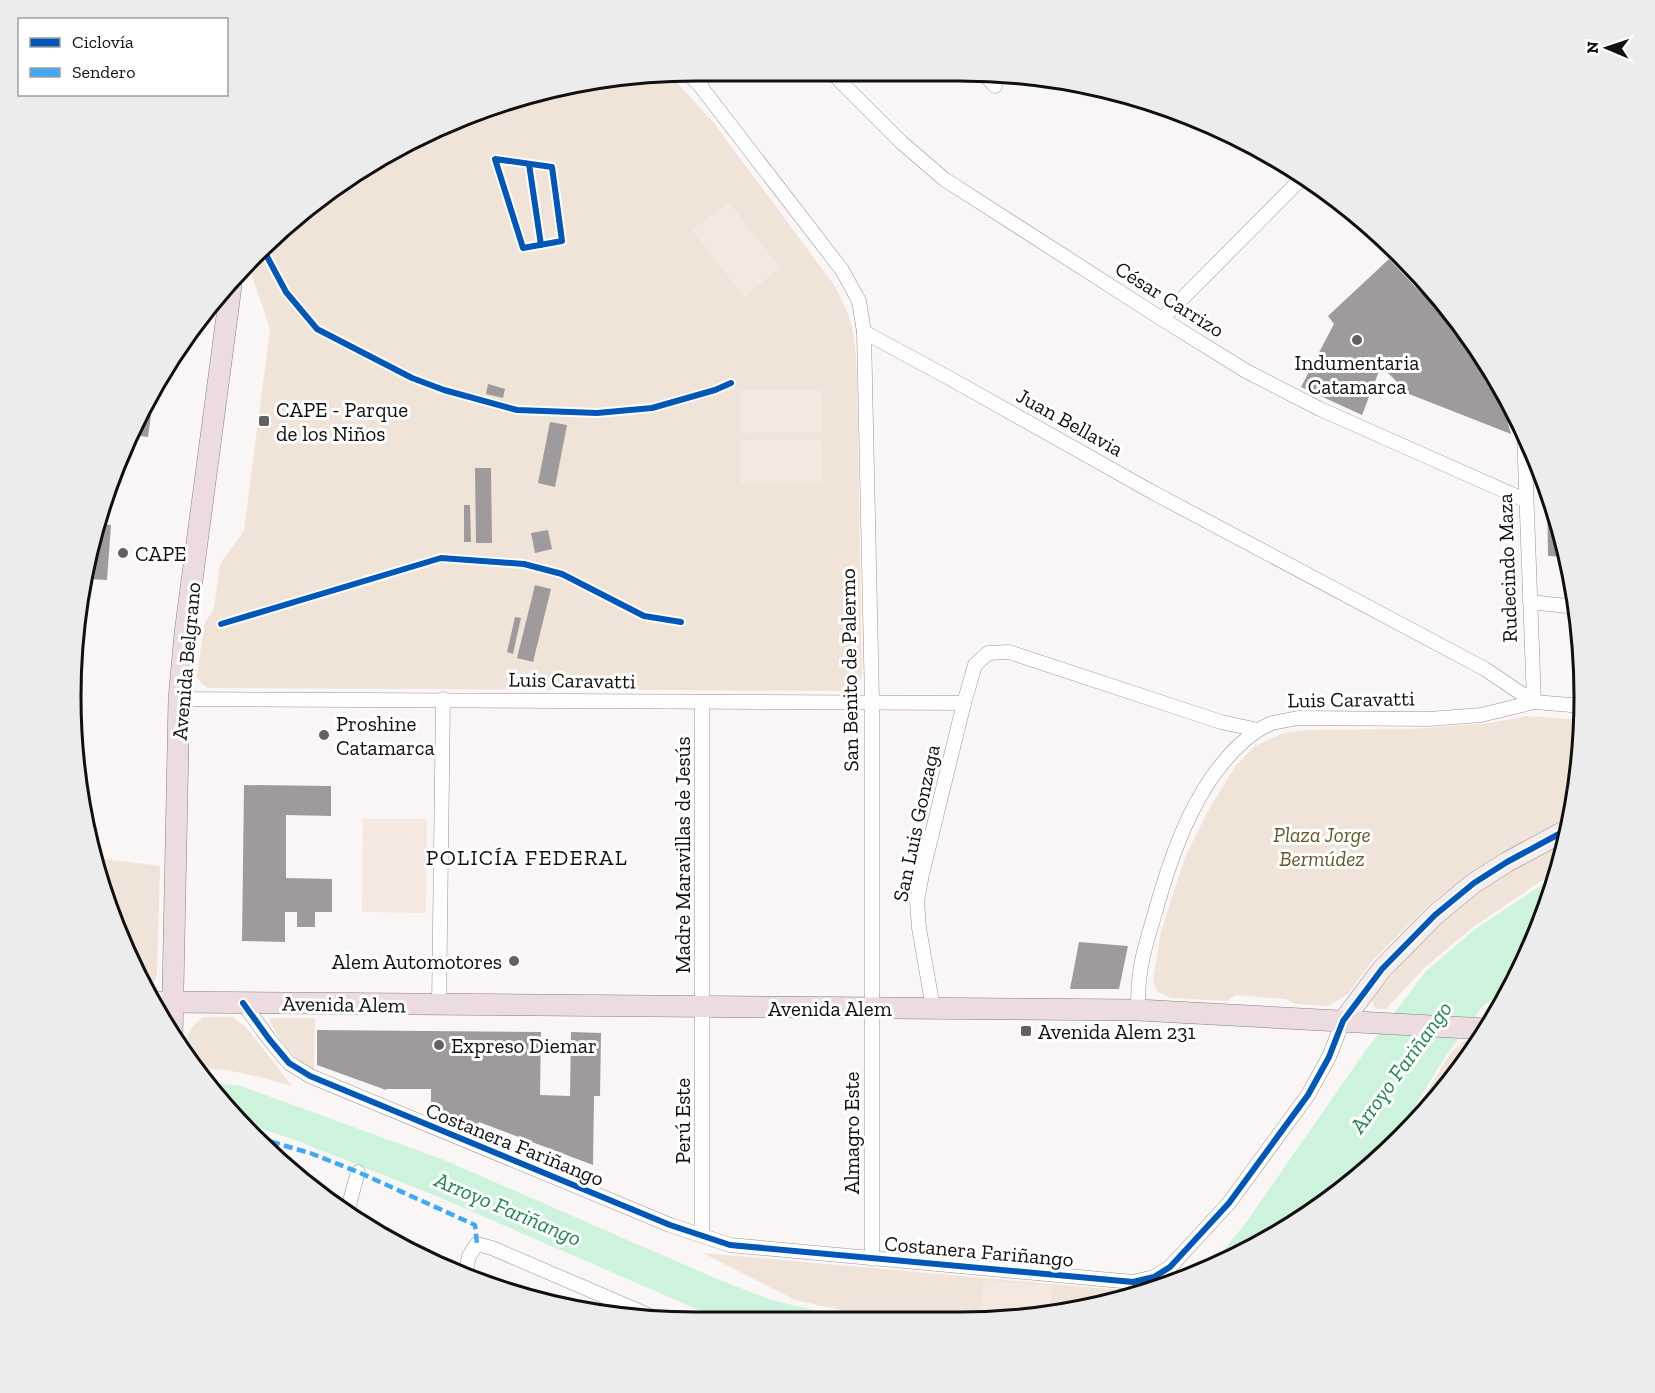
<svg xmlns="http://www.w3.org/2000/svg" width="1655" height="1393" font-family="'Zilla Slab',serif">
  <rect width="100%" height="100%" fill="#fbf6f6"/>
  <g fill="#f0e3d7">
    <path d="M669 74 713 122 834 285C855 323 855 337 857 379L862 677 857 686 848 691 209 688 202 684 197 677 204 625 214 608 220 564 244 531 270 329 251 273 252 262 283 226 384 154 535 92Z"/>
    <path d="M1526 716 1582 720 1573 814 1500 854 1468 875 1428 906 1372 961 1348 994 1328 1006 1295 1004 1286 999 1236 995 1227 1001 1171 998 1158 992 1153 980 1161 932 1185 857 1208 811 1235 767 1255 746 1284 733 1308 730 1414 729 1490 723Z"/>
    <path d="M1566 841 1557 870 1472 928 1425 967 1386 1009H1375L1372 1000C1403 960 1440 919 1482 890 1508 871 1537 856 1566 841Z"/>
    <path d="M97 858 160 866 157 973 155 981 144 984 118 936Z"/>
    <path d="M203 1017H233L246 1027 292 1086C257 1076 234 1069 197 1068L185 1055C187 1036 188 1029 203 1017Z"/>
    <path d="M269 1018H315L314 1072C294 1057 278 1042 269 1018Z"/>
    <path d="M1464 1041 1473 1042 1478 1046 1401 1139 1394 1145 1452 1051Z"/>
    <path d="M703 1253 1142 1292 1081 1310 959 1322H896L795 1300Z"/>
  </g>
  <g fill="#f4e8e1">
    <path d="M729 202 780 268 744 297 692 230Z"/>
    <path d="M740 390H821L822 432 740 433Z"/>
    <path d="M740 440H821L822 483H740Z"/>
    <path d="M363 819H427L426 913 362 912Z"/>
    <path d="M984 1280 1052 1286 1049 1314 1032 1315 981 1311Z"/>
  </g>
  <g fill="#cef3dd">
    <path d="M1555 876 1537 936 1511 985 1482 1007 1443 1060 1389 1149 1307 1217 1208 1270 1247 1221 1366 1050 1426 971 1474 930Z"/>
    <path d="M209 1082 241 1086 444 1160 715 1278 771 1300 866 1322 726 1321 715 1317 436 1196 295 1140 246 1124Z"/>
  </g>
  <g fill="#9f9b9c">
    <path d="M1389 259 1421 293 1427 287 1479 348 1496 381 1511 434 1409 394 1381 366 1362 415 1301 387 1334 324 1328 316Z"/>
    <path d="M488 384 505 389 503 398 486 394Z"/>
    <path d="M154 394 148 437 133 435Z"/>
    <path d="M550 422 567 425 555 487 538 483Z"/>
    <path d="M475 468H491L492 543H476Z"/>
    <path d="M1547 493H1548L1567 557 1548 556Z"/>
    <path d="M464 505H470L471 542H464Z"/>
    <path d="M98 524 111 525 107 580 87 579Z"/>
    <path d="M548 530 552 549 535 553 531 533Z"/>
    <path d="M535 585 551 589 533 662 517 658Z"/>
    <path d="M515 617 521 618 513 654 507 652Z"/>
    <path d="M244 785 331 786V816L286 815V878L332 879V912H315V927H297V912H285V942L242 941Z"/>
    <path d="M1079 942 1128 946 1119 989H1070Z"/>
    <path d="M317 1030 541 1032 540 1095 570 1096 571 1032 601 1033 600 1096H594L593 1165 479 1122 477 1125 431 1107V1089H386V1090L317 1065Z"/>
  </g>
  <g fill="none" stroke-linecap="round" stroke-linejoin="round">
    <defs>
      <g id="street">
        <path d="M686 72 698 83 842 270 859 301 864 332 951 379 1154 493 1485 669 1534 702"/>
        <path d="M832 73 901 142 944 179 1162 319 1246 371 1320 409 1525 500"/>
        <path d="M985 75 995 86"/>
        <path d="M698 83 711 71"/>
        <path d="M1162 319 1303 177"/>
        <path d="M864 332 872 702V1259"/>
        <path d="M1524 432 1534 702"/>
        <path d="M1530 602 1576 607"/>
        <path d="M179 699 964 703"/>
        <path d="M243 1003 269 1039 289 1063 310 1076 670 1225 730 1245 1133 1282 1154 1277 1170 1267 1229 1203 1308 1095 1329 1057 1343 1021"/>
        <path d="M439 1005 443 699"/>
        <path d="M933 1008 919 928 917 901 922 874 964 703 975 665 988 653 1009 652 1221 722 1258 730 1272 723 1298 718 1429 719 1481 715 1534 702 1584 706"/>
        <path d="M1138 1010C1138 998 1138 985 1140 973 1142 955 1148 937 1153 920 1171 854 1198 771 1258 730"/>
        <path d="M349 1214 350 1201 358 1172"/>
        <path d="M702 1235V702"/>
        <path d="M465 1275 469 1256 477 1244 492 1248 662 1321"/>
      </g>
      <g id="secondary">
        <path d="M153 1002H173"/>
        <path d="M1343 1021 1382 969 1435 915 1474 883 1507 862 1570 828"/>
      </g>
      <g id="primary">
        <path d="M173 1002 1138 1010 1487 1029"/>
        <path d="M172 1037 179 699 185 633 231 286"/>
      </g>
    </defs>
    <use href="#street" stroke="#969494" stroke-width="15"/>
    <use href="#secondary" stroke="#8c8a8a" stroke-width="21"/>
    <use href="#primary" stroke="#838181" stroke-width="22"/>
    <use href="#street" stroke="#fefefe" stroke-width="14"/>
    <use href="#secondary" stroke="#f5eced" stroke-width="20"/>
    <use href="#primary" stroke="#ecdcdf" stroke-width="21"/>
    <g stroke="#3fa9f5" stroke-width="4.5" stroke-dasharray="9 4.5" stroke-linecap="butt">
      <path d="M550 90 557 93"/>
      <path d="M258 1138 310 1153 358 1172 475 1225 477 1244"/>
    </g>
    <defs>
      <g id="cycleway">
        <path d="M495 159 552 167 562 241 523 248Z"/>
        <path d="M529 164 541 245"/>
        <path d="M263 249 286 292 317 329 412 378 444 390 517 410 597 413 652 408 715 390 731 383"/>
        <path d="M221 624 441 558 524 564 562 574 644 616 681 622"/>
        <path d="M243 1003 269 1039 289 1063 310 1076 670 1225 730 1245 1133 1282 1154 1277 1170 1267 1229 1203 1308 1095 1329 1057 1343 1021 1382 969 1435 915 1474 883 1507 862 1570 828"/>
      </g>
    </defs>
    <use href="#cycleway" stroke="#fff" stroke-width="10"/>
    <use href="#cycleway" stroke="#0057b8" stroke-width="6"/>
  </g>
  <g fill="#626060" stroke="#fff" stroke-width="2">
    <circle cx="1357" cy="340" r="6"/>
    <rect x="258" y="415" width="12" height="12" rx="3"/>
    <circle cx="123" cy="553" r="6"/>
    <circle cx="324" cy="735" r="6"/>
    <circle cx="514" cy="961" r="6"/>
    <rect x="1020" y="1025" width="12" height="12" rx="3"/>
    <circle cx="439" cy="1045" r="6"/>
  </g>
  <g text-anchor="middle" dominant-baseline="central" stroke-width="6" stroke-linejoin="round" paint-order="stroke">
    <g font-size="21" fill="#101010" stroke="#fff">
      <text transform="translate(1170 299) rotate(32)">César Carrizo</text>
      <text transform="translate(1070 422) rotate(29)">Juan Bellavia</text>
      <text transform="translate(1507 568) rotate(-92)">Rudecindo Maza</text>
      <text transform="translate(186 661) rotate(-85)">Avenida Belgrano</text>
      <text transform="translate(849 670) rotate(-91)">San Benito de Palermo</text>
      <text transform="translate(572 680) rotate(1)">Luis Caravatti</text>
      <text transform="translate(1351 699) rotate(-1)">Luis Caravatti</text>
      <text transform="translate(916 823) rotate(-78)">San Luis Gonzaga</text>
      <text transform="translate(682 855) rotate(-90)">Madre Maravillas de Jesús</text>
      <text transform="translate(344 1004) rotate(1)">Avenida Alem</text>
      <text x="830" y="1008">Avenida Alem</text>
      <text transform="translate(682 1121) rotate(-90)">Perú Este</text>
      <text transform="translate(851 1133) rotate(-90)">Almagro Este</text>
      <text transform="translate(515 1144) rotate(22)">Costanera Fariñango</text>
      <text transform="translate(979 1251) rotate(5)">Costanera Fariñango</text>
    </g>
    <g font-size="21" fill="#101010" stroke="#fff" text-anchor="start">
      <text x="1357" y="362" text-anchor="middle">Indumentaria<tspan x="1357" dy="24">Catamarca</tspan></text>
      <text x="276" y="409">CAPE - Parque<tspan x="276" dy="24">de los Niños</tspan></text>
      <text x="135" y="553">CAPE</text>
      <text x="336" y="723">Proshine<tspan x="336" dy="24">Catamarca</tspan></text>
      <text x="502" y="961" text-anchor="end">Alem Automotores</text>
      <text x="1038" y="1031">Avenida Alem 231</text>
      <text x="451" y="1045">Expreso Diemar</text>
    </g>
    <g font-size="21" font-style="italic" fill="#645923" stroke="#fff">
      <text x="1322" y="834">Plaza Jorge<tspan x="1322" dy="24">Bermúdez</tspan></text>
    </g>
    <g font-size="22" letter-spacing="1.5" fill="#101010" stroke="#fff">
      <text x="527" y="857">POLICÍA FEDERAL</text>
    </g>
    <g font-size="22" font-style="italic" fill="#1e854f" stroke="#fff">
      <text transform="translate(1401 1067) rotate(-54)">Arroyo Fariñango</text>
      <text transform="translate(508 1209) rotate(23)">Arroyo Fariñango</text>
    </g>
  </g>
  <path d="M0 0H1655V1393H0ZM696 81H959A615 615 0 0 1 1574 696V697A615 615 0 0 1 959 1312H696A615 615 0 0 1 81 697V696A615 615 0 0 1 696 81Z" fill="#ececec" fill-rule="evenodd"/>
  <path fill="none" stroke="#101010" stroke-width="3" d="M696 81H959A615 615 0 0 1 1574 696V697A615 615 0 0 1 959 1312H696A615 615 0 0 1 81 697V696A615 615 0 0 1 696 81Z"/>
  <rect x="18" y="18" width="210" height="78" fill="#ffffff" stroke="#9f9f9f" stroke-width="1.5"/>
  <rect x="30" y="38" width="30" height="9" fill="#0057b8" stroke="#9f9f9f" stroke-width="1.5"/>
  <text x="72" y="48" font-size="18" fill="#101010">Ciclovía</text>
  <rect x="30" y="68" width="30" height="9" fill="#3fa9f5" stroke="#9f9f9f" stroke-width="1.5"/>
  <text x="72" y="78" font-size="18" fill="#101010">Sendero</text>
  <g transform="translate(1607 48) rotate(272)" stroke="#ffffff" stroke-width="4.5" paint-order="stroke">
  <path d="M0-4.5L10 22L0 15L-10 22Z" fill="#101010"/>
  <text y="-9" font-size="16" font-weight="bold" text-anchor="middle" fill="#101010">N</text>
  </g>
</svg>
